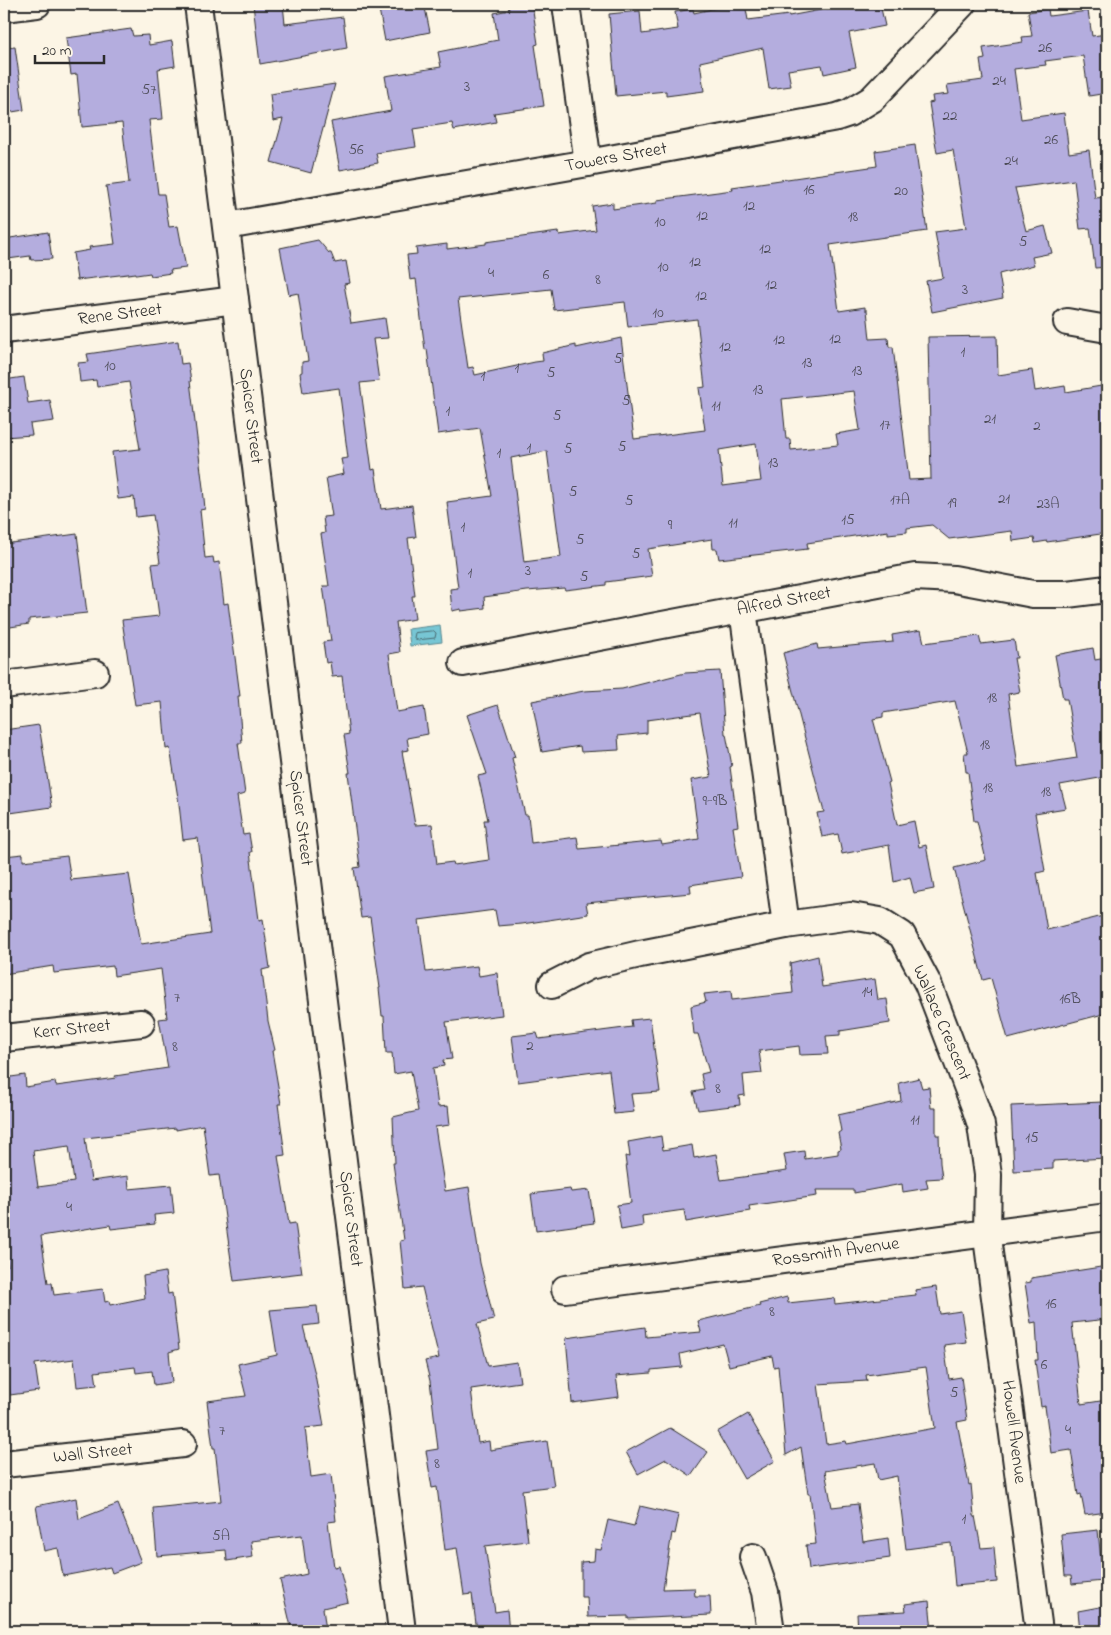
<svg xmlns="http://www.w3.org/2000/svg" width="1111" height="1635" font-family="'Indie Flower',sans-serif">
  <rect width="100%" height="100%" fill="#fcf5e5"/>
  <filter id="ink" filterUnits="userSpaceOnUse"><feTurbulence type="fractalNoise" baseFrequency=".02" numOctaves="2"/><feDisplacementMap in="SourceGraphic" scale="10" xChannelSelector="R" yChannelSelector="G"/><feConvolveMatrix kernelMatrix="1 2 1 2 8 2 1 2 1" color-interpolation-filters="sRGB"/></filter>
  <g filter="url(#ink)">
    <path fill="#77c6d4" stroke="#598890" d="M440 625 442 642 410 646 408 629Z"/>
    <g fill="none" stroke-linecap="round" stroke-linejoin="round">
      <path stroke="#49696f" stroke-width="1" d="M434 631 436 633 435 638 417 640 414 638 415 633Z"/>
    </g>
    <g fill="#b4adde" stroke="#2b2b2b" fill-rule="evenodd">
      <path d="M253 4H283L285 24 343 17 347 48 260 64Z"/>
      <path d="M378 4H419V9L425 8 430 32 385 41Z"/>
      <path d="M508 4H532L538 44 535 45 544 106 494 113 496 122 454 130 452 123 413 129 416 147 376 153 378 163 340 170 331 122 391 111 385 76 441 67 438 52 498 40 494 13 509 10Z"/>
      <path d="M734 4H745L748 20 789 15V16L852 4H880L885 26 849 33 856 67 824 74 822 65 788 70 791 86 769 89 763 48 700 62 704 91 666 96V91L616 96 609 14 640 11 642 34 678 29 675 12 693 9 694 13Z"/>
      <path d="M1048 9 1049 16 1088 11 1092 36 1107 34V93L1089 96 1083 56 1045 61 1046 65 1014 69 1021 119 1064 113 1069 153 1089 150 1095 198 1107 197V267L1095 268 1090 228 1080 229 1074 180 1015 188 1026 231 1045 226 1052 253 1032 257 1034 265 999 274 1003 298 932 312 926 281 943 278 935 232 966 228 953 150 937 153 929 103 933 102 932 96 949 94 947 85 983 80 980 60 985 59 983 48 1023 42 1022 37 1032 36 1028 12Z"/>
      <path d="M131 29 133 36 148 35 149 45 172 41 175 66 158 69 163 119 149 120 158 194H164L169 227 178 226 186 268 170 270 171 273 151 276 150 273 136 275V273L77 280 73 253 90 250 89 247 115 244 106 186 129 183 122 123 82 127 77 74 71 75 66 38Z"/>
      <path d="M15 47 24 110 6 113 4 101V48Z"/>
      <path d="M335 84 311 173 271 162 283 119 273 121 270 94Z"/>
      <path d="M915 145 927 231 830 245 839 311 865 307V310H867L870 339 888 338 889 347H893L909 480 931 479 928 337 997 336 998 375 1032 370 1035 391 1065 386 1066 392 1107 385V533L1047 542V541L1035 543 1034 538 1013 541 1012 531 949 539 932 525 907 528V532L888 534V531L807 543 808 549 719 559 717 549H713L712 539 648 549 652 576 606 582V585L565 590 564 588 527 591 484 597 485 608 461 611V609L452 611 450 589 458 588 447 502 492 496 480 428 438 434 427 349 425 350 416 279 410 280 407 255 417 254 416 248 447 244V249L486 244V242L558 232 559 235 596 230 592 206 613 203V209L657 203V200L733 190 732 187 877 166 875 151ZM551 289 554 310 625 302 628 327 697 319 705 387 699 388 705 430 634 439 621 338 576 348V345L542 353 543 361 535 362 475 375 473 367 468 368 458 299ZM854 391 860 430 836 434 838 445 791 450 790 439H786L782 399ZM756 444 761 481 723 486 719 450ZM547 451 561 557 524 562 511 458Z"/>
      <path d="M48 232 52 259 31 260 30 256 8 259 4 239Z"/>
      <path d="M318 240 329 253H331L335 263 346 261 350 283 344 284 351 323 385 318 388 338 373 339 379 381 360 383 372 470 375 469 381 509 412 505 416 537 408 538 415 596H412L415 619 396 622 400 652 389 654 397 712 424 707 428 734 407 738 409 750 402 751 415 825 432 824 437 864 453 862 454 865 489 860 484 820H488L478 776 487 774 467 715 498 705 515 757 512 758 525 815H528L531 843 577 837 579 849 661 841 662 845 699 839 691 780 711 777 700 713 647 720V733L618 736 619 750 581 752 580 746 542 752 532 701 584 691 622 689 685 673 720 671 725 734H726L732 766 730 767 738 826 733 827 741 877 690 885 691 893 586 903 588 914 522 924 498 926 495 910 419 920 426 972 477 966 479 976 497 973 502 1015 446 1022 452 1059 443 1060 444 1066 433 1068 438 1107 448 1106 450 1125 435 1127 445 1191 469 1187 480 1263 494 1320 477 1324 488 1366 517 1362 520 1382 471 1389 478 1443 489 1441 490 1450 547 1441 554 1486 522 1490 528 1541 485 1546 495 1612 507 1610 509 1631H477L472 1594 464 1595 457 1548 445 1550 437 1487 432 1488 426 1451 438 1449 430 1381 425 1361 439 1358 422 1287 405 1289 400 1241 404 1240 393 1163H395L393 1117 418 1111 411 1071 394 1074 392 1053H386L384 1016H382L379 988H380L370 917 361 918 354 868 360 867 348 773H350L344 735 349 734 342 676 332 677 330 662 326 663 323 642 331 641 323 586H329L321 534 325 533 323 517 332 516 326 478 344 474 341 459 348 458 339 388 303 393 300 373 302 372V362L308 361 298 293 289 295 280 248Z"/>
      <path d="M178 341 181 364 188 363 191 381H190L203 488 205 509 200 510 205 558 213 557 214 563 219 562 224 604 228 603 240 696H238L242 743H238L245 794 237 796 243 835 249 834 252 852H250L259 920 263 919 270 968 262 970 268 1021 275 1050 272 1051 281 1104H278L285 1155 278 1156 289 1224 295 1223 302 1273 234 1281 219 1175 210 1176 203 1125 176 1130V1128L85 1138 91 1181 128 1176 129 1189 171 1185 174 1213 154 1215 155 1224 111 1229 110 1225 41 1236 48 1283H52L54 1295 103 1289 105 1302 109 1301 110 1305 145 1298 143 1276 165 1272 168 1294 172 1293 179 1349 169 1352 172 1382 154 1385 152 1371 136 1373 135 1367 95 1372 97 1385 77 1387 74 1359 35 1364 39 1391 10 1395 4 1345V1266H8L4 1230V1078L25 1075 26 1087 55 1082 56 1086 116 1078 115 1076 168 1068 159 1019 167 1018 161 969 114 976 113 966 54 973 53 966 4 974V856L23 854V861L67 856 71 880 129 874 141 944 210 934 198 838 183 840 179 804 170 748 166 749 162 702 135 705 122 620 159 616 152 564 160 563 153 515 136 517 134 497 118 499 112 452 140 449 129 382 97 387 96 380 80 382 78 363 89 362 87 354ZM69 1146 74 1182 38 1187 33 1151Z"/>
      <path d="M24 377 28 403 50 400 54 421 30 424 32 435 4 437V380Z"/>
      <path d="M77 534 87 613 29 619V624L4 628V544Z"/>
      <path d="M921 630 924 643 979 636 981 644 1014 640 1017 658H1014L1020 692 1008 694 1018 767 1077 758 1067 699H1063L1055 655 1093 648 1095 660 1106 658 1107 667V759L1102 760 1105 777 1060 785 1066 808 1035 813 1045 871 1037 873 1047 930 1107 915V1013L1008 1039 991 978 983 980 954 868 986 860 977 821H974L968 772H966L964 753H968L955 701 883 713V717L873 719 890 782 888 783 897 825 914 821 919 847 926 845 934 889 914 893 910 877 894 882 889 845 842 854 838 834 822 837 817 813 824 812 783 653 817 644 818 649 893 642 892 635Z"/>
      <path d="M39 725 52 807 10 813 4 772V730Z"/>
      <path d="M818 956 822 987 875 979 878 1000 887 999 890 1023 840 1031V1035L826 1036 828 1054 800 1055 799 1046 759 1051 762 1073 743 1075 745 1095 739 1096 740 1105 698 1110 693 1092 704 1090 701 1074 709 1072 698 1034H694L691 1006 706 1002 704 994 731 991 732 1000 793 993 790 963Z"/>
      <path d="M650 1018 660 1092 631 1094 634 1112 614 1114 609 1070 518 1082 512 1036 537 1033 539 1039 632 1027 631 1020Z"/>
      <path d="M919 1078 922 1088 929 1087 931 1108H936V1135H939L940 1163 942 1178 926 1179 928 1188 903 1192 902 1184 854 1193V1190H816L817 1196 749 1206 750 1211 686 1222 684 1210 642 1216 643 1226 621 1230 617 1205 631 1203 625 1156 630 1157 628 1142 661 1136 663 1150 692 1145 694 1158 716 1154 721 1180 787 1171 784 1154 804 1151 805 1159 838 1154V1150L841 1149 838 1133 841 1131 838 1115 901 1101 899 1083Z"/>
      <path d="M1103 1102 1106 1158 1053 1161V1169L1014 1171 1011 1106Z"/>
      <path d="M570 1189 571 1192 589 1190 594 1223 536 1231 531 1194Z"/>
      <path d="M1107 1266V1319L1072 1323 1081 1404 1107 1400V1512L1085 1515 1081 1494 1078 1495 1071 1450 1051 1453 1045 1406 1041 1407 1035 1360H1038L1036 1322 1031 1323 1025 1283 1031 1282V1278Z"/>
      <path d="M936 1287 940 1314 961 1311 966 1342 944 1345 949 1379 961 1377 967 1420 957 1422 969 1485 971 1484 974 1516H975L981 1548 994 1547 997 1582 955 1586 951 1543 906 1549 897 1476 878 1480 875 1463 825 1471 832 1507 858 1504 863 1542 888 1538 890 1558 809 1569 806 1545 816 1544 810 1494H808L801 1447 786 1455 778 1366 774 1367 772 1356 729 1366 723 1344 680 1354 682 1367 651 1370V1373L616 1376 619 1397 572 1403 566 1338 645 1327 646 1337 701 1332 698 1321 760 1306 759 1304 787 1297 788 1303 834 1298 835 1304 916 1295 915 1290ZM926 1367 935 1428 847 1444 846 1441 826 1444 818 1384 867 1381 866 1375Z"/>
      <path d="M317 1306 319 1324 303 1326 315 1374 324 1426 305 1428 311 1477 331 1474 336 1521 328 1522 334 1567 339 1566 348 1602 323 1608 326 1631H292L280 1580 307 1574 302 1535 251 1541 253 1557 227 1561 226 1550 157 1556 153 1508 221 1501 215 1448H213L207 1401 246 1396 238 1364 277 1355 270 1310Z"/>
      <path d="M748 1414 775 1461 744 1479 717 1432Z"/>
      <path d="M670 1428 708 1452 691 1476 666 1459 638 1474 626 1452Z"/>
      <path d="M76 1498 79 1519 118 1504 141 1562 112 1573 110 1567 63 1576 58 1548 44 1551 36 1506Z"/>
      <path d="M640 1506 679 1515 675 1534 672 1533 663 1589 694 1588 695 1596H710L711 1615 628 1619V1616L588 1617 587 1597H581V1562L594 1561 595 1549 601 1550 608 1520 634 1526Z"/>
      <path d="M1098 1530 1103 1581 1072 1584 1071 1576H1065L1061 1534Z"/>
      <path d="M929 1601 932 1631H858L857 1614 906 1611 905 1604Z"/>
      <path d="M1105 1606 1107 1631H1080L1078 1611Z"/>
    </g>
    <g fill="none" stroke-linecap="round" stroke-linejoin="round">
      <defs>
        <g id="minor">
          <path d="M198 4 402 1631"/>
          <path d="M566 4 588 163"/>
          <path d="M4 8 37 4"/>
          <path d="M227 226 588 163 837 117 849 113 872 99 962 4"/>
          <path d="M1067 322 1107 329"/>
          <path d="M4 330 235 300"/>
          <path d="M743 610 786 925"/>
          <path d="M463 663 915 577 954 579 1033 594H1067L1107 589"/>
          <path d="M4 685 95 673"/>
          <path d="M552 985 589 966 640 954 786 925 851 916 880 921 902 935 928 984 975 1107 981 1125 988 1175 987 1233 988 1245 1039 1631"/>
          <path d="M4 1038 141 1023"/>
          <path d="M565 1289 1107 1217"/>
          <path d="M4 1464 183 1444"/>
          <path d="M753 1557 765 1592 771 1631"/>
        </g>
      </defs>
      <use href="#minor" stroke="#2b2b2b" stroke-width="30"/>
      <use href="#minor" stroke="#fcf5e5" stroke-width="26"/>
    </g>
  </g>
  <g text-anchor="middle" dominant-baseline="central" stroke-width="4.5" stroke-linejoin="round" paint-order="stroke">
    <g font-size="15" fill="#4d4c58">
      <text x="1045" y="48">26</text>
      <text x="999" y="81">24</text>
      <text x="467" y="87">3</text>
      <text x="149" y="90">57</text>
      <text x="950" y="116">22</text>
      <text x="1051" y="140">26</text>
      <text x="356" y="150">56</text>
      <text x="1011" y="161">24</text>
      <text x="809" y="190">16</text>
      <text x="901" y="191">20</text>
      <text x="749" y="206">12</text>
      <text x="702" y="216">12</text>
      <text x="853" y="217">18</text>
      <text x="660" y="222">10</text>
      <text x="1023" y="242">5</text>
      <text x="765" y="249">12</text>
      <text x="695" y="262">12</text>
      <text x="663" y="267">10</text>
      <text x="491" y="273">4</text>
      <text x="546" y="275">6</text>
      <text x="598" y="280">8</text>
      <text x="771" y="285">12</text>
      <text x="965" y="290">3</text>
      <text x="701" y="296">12</text>
      <text x="658" y="313">10</text>
      <text x="835" y="339">12</text>
      <text x="779" y="340">12</text>
      <text x="725" y="347">12</text>
      <text x="963" y="352">1</text>
      <text x="618" y="359">5</text>
      <text x="807" y="363">13</text>
      <text x="110" y="366">10</text>
      <text x="517" y="368">1</text>
      <text x="857" y="371">13</text>
      <text x="551" y="373">5</text>
      <text x="483" y="376">1</text>
      <text x="758" y="390">13</text>
      <text x="626" y="401">5</text>
      <text x="716" y="406">11</text>
      <text x="448" y="411">1</text>
      <text x="557" y="416">5</text>
      <text x="990" y="419">21</text>
      <text x="885" y="425">17</text>
      <text x="1037" y="426">2</text>
      <text x="622" y="447">5</text>
      <text x="529" y="448">1</text>
      <text x="568" y="449">5</text>
      <text x="499" y="453">1</text>
      <text x="773" y="463">13</text>
      <text x="573" y="492">5</text>
      <text x="1004" y="499">21</text>
      <text x="900" y="500">17A</text>
      <text x="629" y="501">5</text>
      <text x="952" y="503">19</text>
      <text x="1048" y="504">23A</text>
      <text x="848" y="520">15</text>
      <text x="733" y="523">11</text>
      <text x="670" y="525">9</text>
      <text x="463" y="527">1</text>
      <text x="580" y="540">5</text>
      <text x="636" y="554">5</text>
      <text x="528" y="571">3</text>
      <text x="470" y="573">1</text>
      <text x="584" y="577">5</text>
      <text x="992" y="698">18</text>
      <text x="985" y="745">18</text>
      <text x="988" y="788">18</text>
      <text x="1046" y="792">18</text>
      <text x="715" y="801">9-9B</text>
      <text x="867" y="992">14</text>
      <text x="177" y="998">7</text>
      <text x="1070" y="999">16B</text>
      <text x="530" y="1046">2</text>
      <text x="175" y="1047">8</text>
      <text x="718" y="1089">8</text>
      <text x="915" y="1120">11</text>
      <text x="1032" y="1138">15</text>
      <text x="69" y="1207">4</text>
      <text x="1051" y="1304">16</text>
      <text x="772" y="1312">8</text>
      <text x="1044" y="1365">6</text>
      <text x="954" y="1393">5</text>
      <text x="1068" y="1430">4</text>
      <text x="222" y="1431">7</text>
      <text x="437" y="1464">8</text>
      <text x="964" y="1519">1</text>
      <text x="221" y="1536">5A</text>
    </g>
    <g font-size="18" fill="#2b2b2b" stroke="#fcf5e5">
      <text transform="translate(616 158) rotate(-10)">Towers Street</text>
      <text transform="translate(120 315) rotate(-7)">Rene Street</text>
      <text transform="translate(250 416) rotate(83)">Spicer Street</text>
      <text transform="translate(784 602) rotate(-11)">Alfred Street</text>
      <text transform="translate(300 818) rotate(83)">Spicer Street</text>
      <text transform="translate(941 1023) rotate(67)">Wallace Crescent</text>
      <text transform="translate(72 1030) rotate(-6)">Kerr Street</text>
      <text transform="translate(350 1219) rotate(83)">Spicer Street</text>
      <text transform="translate(836 1253) rotate(-8)">Rossmith Avenue</text>
      <text transform="translate(1013 1432) rotate(83)">Howell Avenue</text>
      <text transform="translate(93 1454) rotate(-6)">Wall Street</text>
    </g>
  </g>
  <rect width="1111" height="1635" fill="none" stroke="#fcf5e5" stroke-width="20"/>
  <rect x="10" y="10" width="1091" height="1615" fill="none" stroke="#2b2b2b" stroke-width="2" filter="url(#ink)"/>
  <path d="M35 55v8h69v-8" fill="none" stroke="#2b2b2b" stroke-width="2.5"/>
  <text x="42" y="55" font-size="15" fill="#2b2b2b" stroke="#fcf5e5" stroke-width="4" paint-order="stroke">20 m</text>
</svg>
